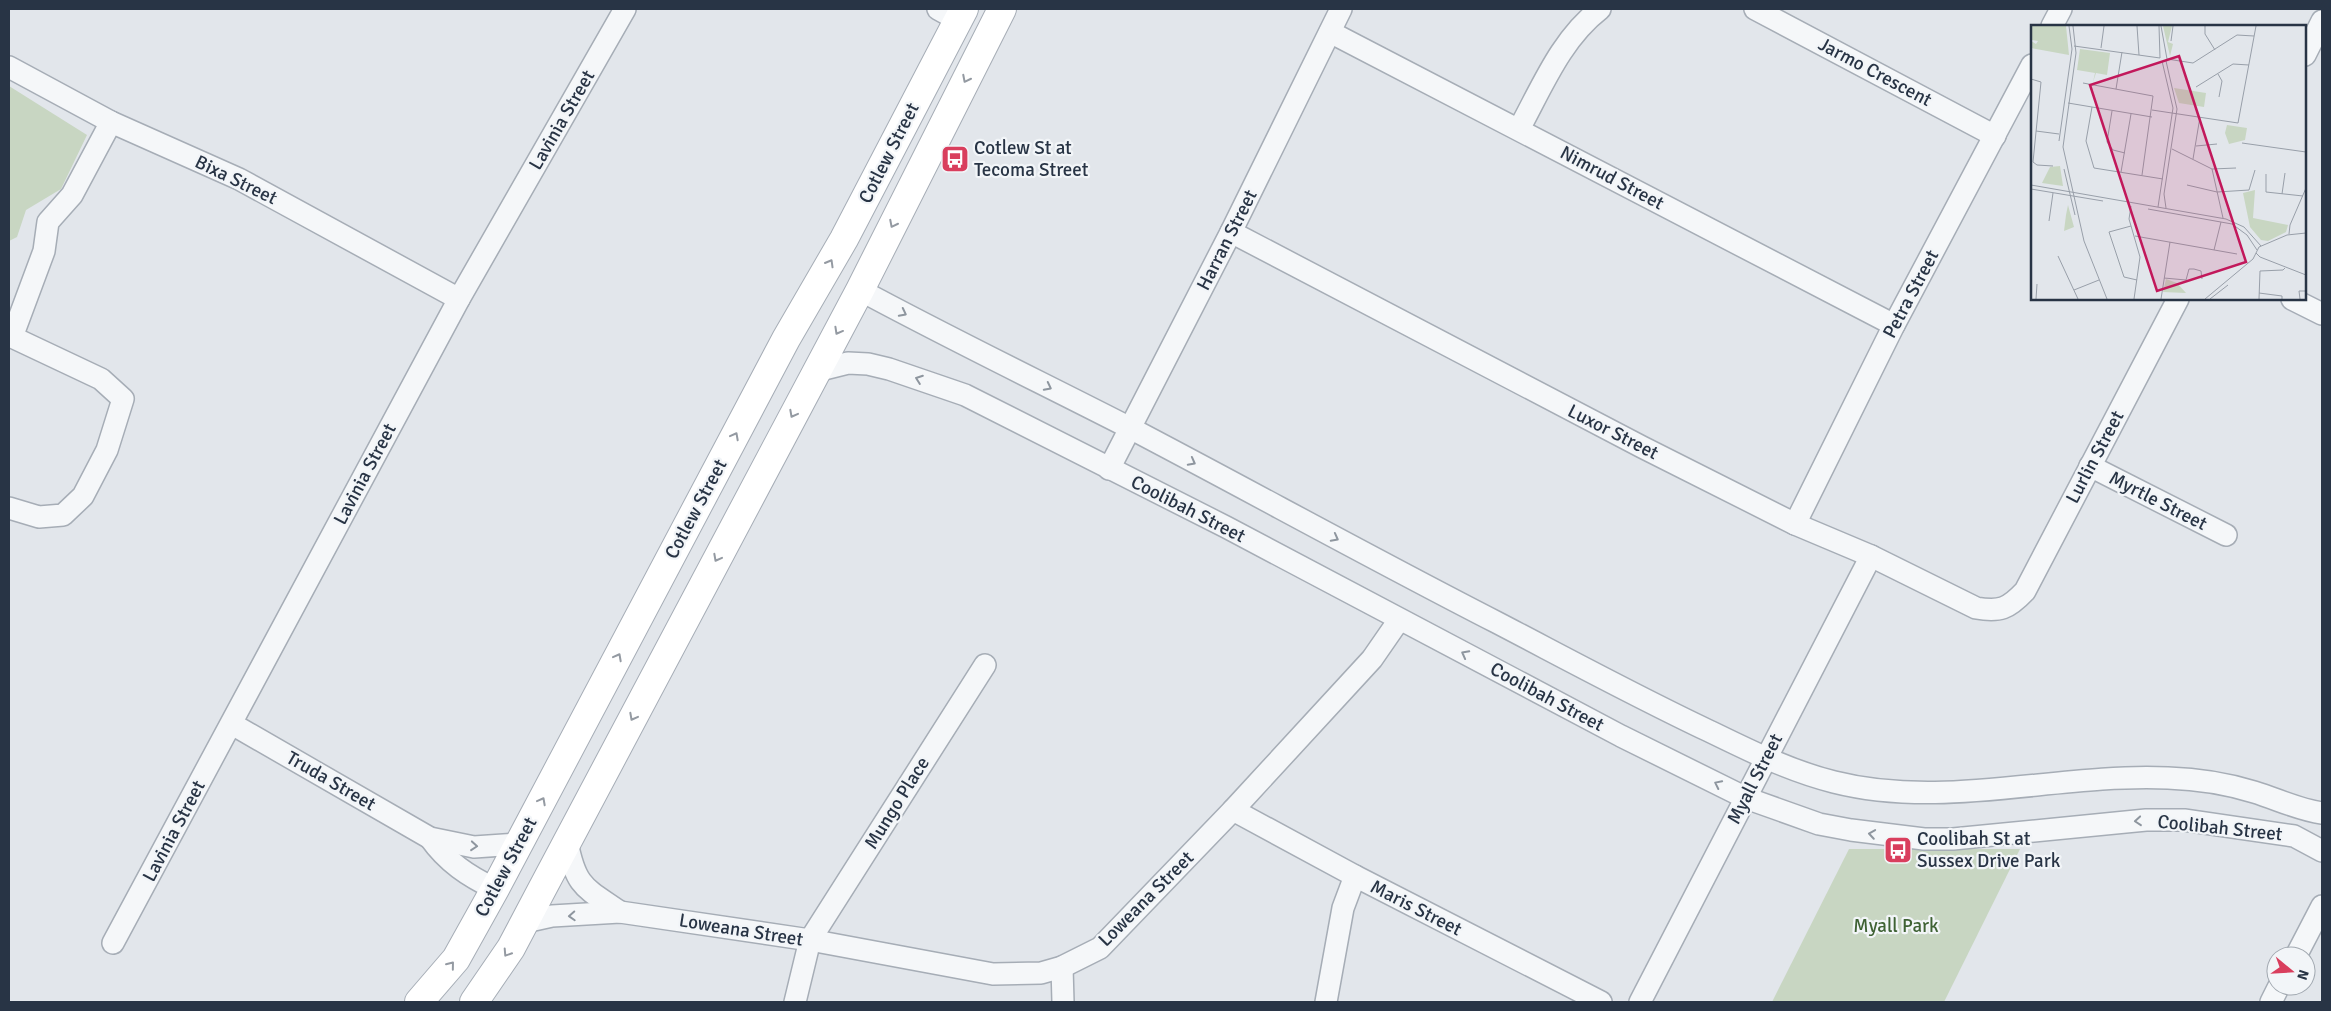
<svg xmlns="http://www.w3.org/2000/svg" width="2331" height="1011" font-family="Signika,sans-serif">
  <rect width="100%" height="100%" fill="#e2e6eb"/>
  <g fill="#c8d6c2">
    <path d="M9 86 87 135 61 189 26 210 17 237 9 241Z"/>
    <path d="M1849 849H2020L1944 1002H1772Z"/>
  </g>
  <g fill="none" stroke-linecap="round" stroke-linejoin="round">
    <defs>
      <g id="street">
        <path d="M938 9 958 20"/>
        <path d="M1755 9 1995 136"/>
        <path d="M2052 26 2061 9"/>
        <path d="M1330 32 1894 325"/>
        <path d="M2305 55 2322 21"/>
        <path d="M9 67 111 122 239 179 459 299"/>
        <path d="M1519 129C1542 87 1561 39 1600 9"/>
        <path d="M1231 232 1642 447 1795 524 1871 556 1976 608C2000 612 2008 609 2025 591L2178 299"/>
        <path d="M860 290C949 338 1040 382 1130 428 1252 492 1373 559 1496 622 1567 659 1637 697 1709 731 1750 751 1790 771 1834 782 1945 810 2056 773 2168 778 2198 779 2225 783 2254 792 2277 799 2299 810 2322 813"/>
        <path d="M2292 299 2322 314"/>
        <path d="M816 371 848 363 868 364 889 369 965 395 1226 527 1621 736 1746 798 1819 824 1851 830 1924 839H1953L2146 820H2184L2294 836 2322 851"/>
        <path d="M2090 466 2226 535"/>
        <path d="M1109 469 1231 232 1341 9"/>
        <path d="M9 508 39 517 63 515 83 496 107 450 123 399 101 379 12 337 44 251 48 222 72 195 111 122"/>
        <path d="M1795 524 1894 325 2032 65"/>
        <path d="M232 724 430 838 474 847 519 844"/>
        <path d="M1233 810 1355 876 1601 1002"/>
        <path d="M430 838C447 862 468 876 495 889"/>
        <path d="M567 842C576 887 584 887 620 912"/>
        <path d="M525 922 552 916 620 912 810 940 993 974 1041 973 1062 967 1100 948 1233 810 1372 659 1399 620"/>
        <path d="M113 943 459 299 625 9"/>
        <path d="M2296 956 2322 906"/>
        <path d="M1062 967 1063 1002"/>
        <path d="M795 1002 810 940 985 665"/>
        <path d="M1326 1002 1343 908 1355 876"/>
        <path d="M1640 1002 1871 556"/>
        <path d="M2271 1002 2279 986"/>
      </g>
      <g id="secondary">
        <path d="M419 1002 456 959 495 889 786 339 844 239 964 9"/>
        <path d="M474 1002 511 948 540 893 860 290 1002 9"/>
      </g>
    </defs>
    <use href="#street" stroke="#a6adb6" stroke-width="24"/>
    <use href="#secondary" stroke="#a6adb6" stroke-width="30"/>
    <use href="#street" stroke="#f5f7f9" stroke-width="21"/>
    <use href="#secondary" stroke="#fff" stroke-width="28"/>
  </g>
  <defs><path id="oneway-chevron" d="M-2-3.5L2.5 0L-2 3.5" fill="none" stroke-width="1.6" stroke-linecap="round" stroke-linejoin="round" transform="scale(1.25)"/></defs>
  <g stroke="#949aa2">
    <use href="#oneway-chevron" transform="translate(966 79) rotate(117)"/>
    <use href="#oneway-chevron" transform="translate(893 224) rotate(117)"/>
    <use href="#oneway-chevron" transform="translate(830 263) rotate(-60)"/>
    <use href="#oneway-chevron" transform="translate(838 331) rotate(119)"/>
    <use href="#oneway-chevron" transform="translate(793 414) rotate(118)"/>
    <use href="#oneway-chevron" transform="translate(735 436) rotate(-62)"/>
    <use href="#oneway-chevron" transform="translate(717 558) rotate(118)"/>
    <use href="#oneway-chevron" transform="translate(618 657) rotate(-62)"/>
    <use href="#oneway-chevron" transform="translate(633 717) rotate(118)"/>
    <use href="#oneway-chevron" transform="translate(542 801) rotate(-62)"/>
    <use href="#oneway-chevron" transform="translate(507 953) rotate(123)"/>
    <use href="#oneway-chevron" transform="translate(451 965) rotate(-51)"/>
  </g>
  <g stroke="#8e969f">
    <use href="#oneway-chevron" transform="translate(903 313) rotate(27)"/>
    <use href="#oneway-chevron" transform="translate(919 379) rotate(-160)"/>
    <use href="#oneway-chevron" transform="translate(1048 387) rotate(27)"/>
    <use href="#oneway-chevron" transform="translate(1192 462) rotate(28)"/>
    <use href="#oneway-chevron" transform="translate(1335 538) rotate(28)"/>
    <use href="#oneway-chevron" transform="translate(1465 654) rotate(-152)"/>
    <use href="#oneway-chevron" transform="translate(1718 784) rotate(-154)"/>
    <use href="#oneway-chevron" transform="translate(2138 821) rotate(175)"/>
    <use href="#oneway-chevron" transform="translate(1872 834) rotate(-171)"/>
    <use href="#oneway-chevron" transform="translate(474 846) rotate(5)"/>
    <use href="#oneway-chevron" transform="translate(572 916) rotate(177)"/>
  </g>
  <defs>
    <symbol id="bus-square" viewBox="-11 -11 22 22"><rect x="-9" y="-9" width="18" height="18" rx="4" fill="#d93e5d" stroke="#f2f5f8"/><path d="M-5-6H5V4H4V6H2V4H-2V6H-4V4H-5ZM-3.5-4V0h7V-4ZM-3.5 1.2v1.5H-2V1.2ZM2 1.2v1.5H3.5V1.2Z" fill="#fff"/></symbol>
  </defs>
  <g fill-rule="evenodd">
    <use href="#bus-square" x="939" y="143" width="32" height="32"/>
    <use href="#bus-square" x="1882" y="834" width="32" height="32"/>
  </g>
  <g text-anchor="middle" dominant-baseline="central" stroke-width="4.5" stroke-linejoin="round" paint-order="stroke">
    <g font-size="19" fill="#283445" stroke="#f2f5f8">
      <text transform="translate(1875 72) rotate(28)">Jarmo Crescent</text>
      <text transform="translate(562 120) rotate(-60)">Lavinia Street</text>
      <text transform="translate(889 153) rotate(-63)">Cotlew Street</text>
      <text transform="translate(1612 178) rotate(28)">Nimrud Street</text>
      <text transform="translate(236 180) rotate(26)">Bixa Street</text>
      <text transform="translate(1227 240) rotate(-63)">Harran Street</text>
      <text transform="translate(1911 294) rotate(-62)">Petra Street</text>
      <text transform="translate(1613 432) rotate(27)">Luxor Street</text>
      <text transform="translate(2095 457) rotate(-62)">Lurlin Street</text>
      <text transform="translate(365 474) rotate(-62)">Lavinia Street</text>
      <text transform="translate(2158 501) rotate(27)">Myrtle Street</text>
      <text transform="translate(696 509) rotate(-62)">Cotlew Street</text>
      <text transform="translate(1188 509) rotate(27)">Coolibah Street</text>
      <text transform="translate(1547 697) rotate(28)">Coolibah Street</text>
      <text transform="translate(1755 779) rotate(-63)">Myall Street</text>
      <text transform="translate(331 781) rotate(30)">Truda Street</text>
      <text transform="translate(897 803) rotate(-58)">Mungo Place</text>
      <text transform="translate(2220 828) rotate(6)">Coolibah Street</text>
      <text transform="translate(174 831) rotate(-62)">Lavinia Street</text>
      <text transform="translate(506 867) rotate(-62)">Cotlew Street</text>
      <text transform="translate(1146 899) rotate(-45)">Loweana Street</text>
      <text transform="translate(1416 908) rotate(27)">Maris Street</text>
      <text transform="translate(741 930) rotate(9)">Loweana Street</text>
    </g>
    <g font-size="19" fill="#283445" stroke="#f2f5f8" text-anchor="start">
      <text x="974" y="148">Cotlew St at<tspan x="974" dy="22">Tecoma Street</tspan></text>
      <text x="1917" y="839">Coolibah St at<tspan x="1917" dy="22">Sussex Drive Park</tspan></text>
    </g>
    <g font-size="19" fill="#3f6234" stroke="#f2f5f8">
      <text x="1896" y="926">Myall Park</text>
    </g>
  </g>
  <g transform="translate(2031 25)">
    <rect width="275" height="275" fill="#e2e6eb"/>
    <path d="M1 1H35L38 30 0 23V16L5 19 7 16 1 15ZM132 1H141L137 17 142 19 139 31ZM49 24 79 28 76 50 65 48 62 57 64 48 46 45ZM143 63 175 68 173 82 148 78ZM196 100 216 103 214 115 198 119 194 108ZM29 141 32 161 11 158 19 142ZM224 165 222 193 257 200 255 207 237 216 230 215 219 202 212 168ZM37 180 43 202 33 206 35 190ZM135 254 146 258 155 268 132 267Z" fill="#c8d6c2"/>
    <path fill="none" stroke="#989fa9" stroke-width="1" d="M42 1 45 28 32 122 53 216 76 274M106 1 108 30M128 1 129 33M130 1 136 34M174 1V9L184 25M140 16 142 1M43 21 129 33M70 23 73 1M136 34 162 38 206 10 223 11M135 36 146 84 133 169 135 183M187 49 191 56 188 72M0 54 10 57 2 137 6 140 22 141M52 58 122 71 111 150M165 62 202 39 218 40M85 64 91 27M37 78 121 92M61 82 55 116 63 143 132 154M121 85 207 98 225 1M81 86 76 117 82 125 94 128M5 106 28 109M28 116 41 24 38 1M211 118 275 127M165 121 186 119M141 124 181 144 192 193M162 134 169 92M33 144 44 190M181 144 205 143M90 147 100 89M235 149V167L272 171M0 160 195 194 213 202 230 221M156 160 186 167 218 165 224 145M0 164 72 176M251 169 254 148M100 181 98 194 109 232 103 274M127 182 142 83 131 36M117 184 201 199 216 210 226 225M18 196 22 168M100 201 78 207 93 252 106 255M258 209 259 200 275 163M104 211 206 229M183 225 190 197M27 231 47 274M229 232 225 228 228 222 256 210 275 208M229 232 275 250M133 253 155 255 158 244H163L170 246 171 254M43 265 68 255M228 268 251 271V274M5 274 6 259M130 274 139 217M174 274 222 234 225 228M179 274 197 260M228 274 229 246 252 245 254 243M269 274 268 266H275"/>
    <path fill="#c2185b" fill-opacity="0.15" stroke="#c2185b" stroke-width="2.5" d="M148 31 215 237 126 266 59 60Z"/>
    <rect width="275" height="275" fill="none" stroke="#283445" stroke-width="2.5"/>
  </g>
  <rect width="2331" height="1011" fill="none" stroke="#283445" stroke-width="20"/>
  <g transform="translate(2291 971) rotate(108)"><circle r="24" fill="#f2f5f8" stroke="#a1a8b0"/>
  <path d="M0-4L9 19L0 12L-9 19Z" fill="#d93e5d"/>
  <text y="-8" font-size="14" font-weight="bold" text-anchor="middle" fill="#283445">N</text>
  </g>
</svg>
